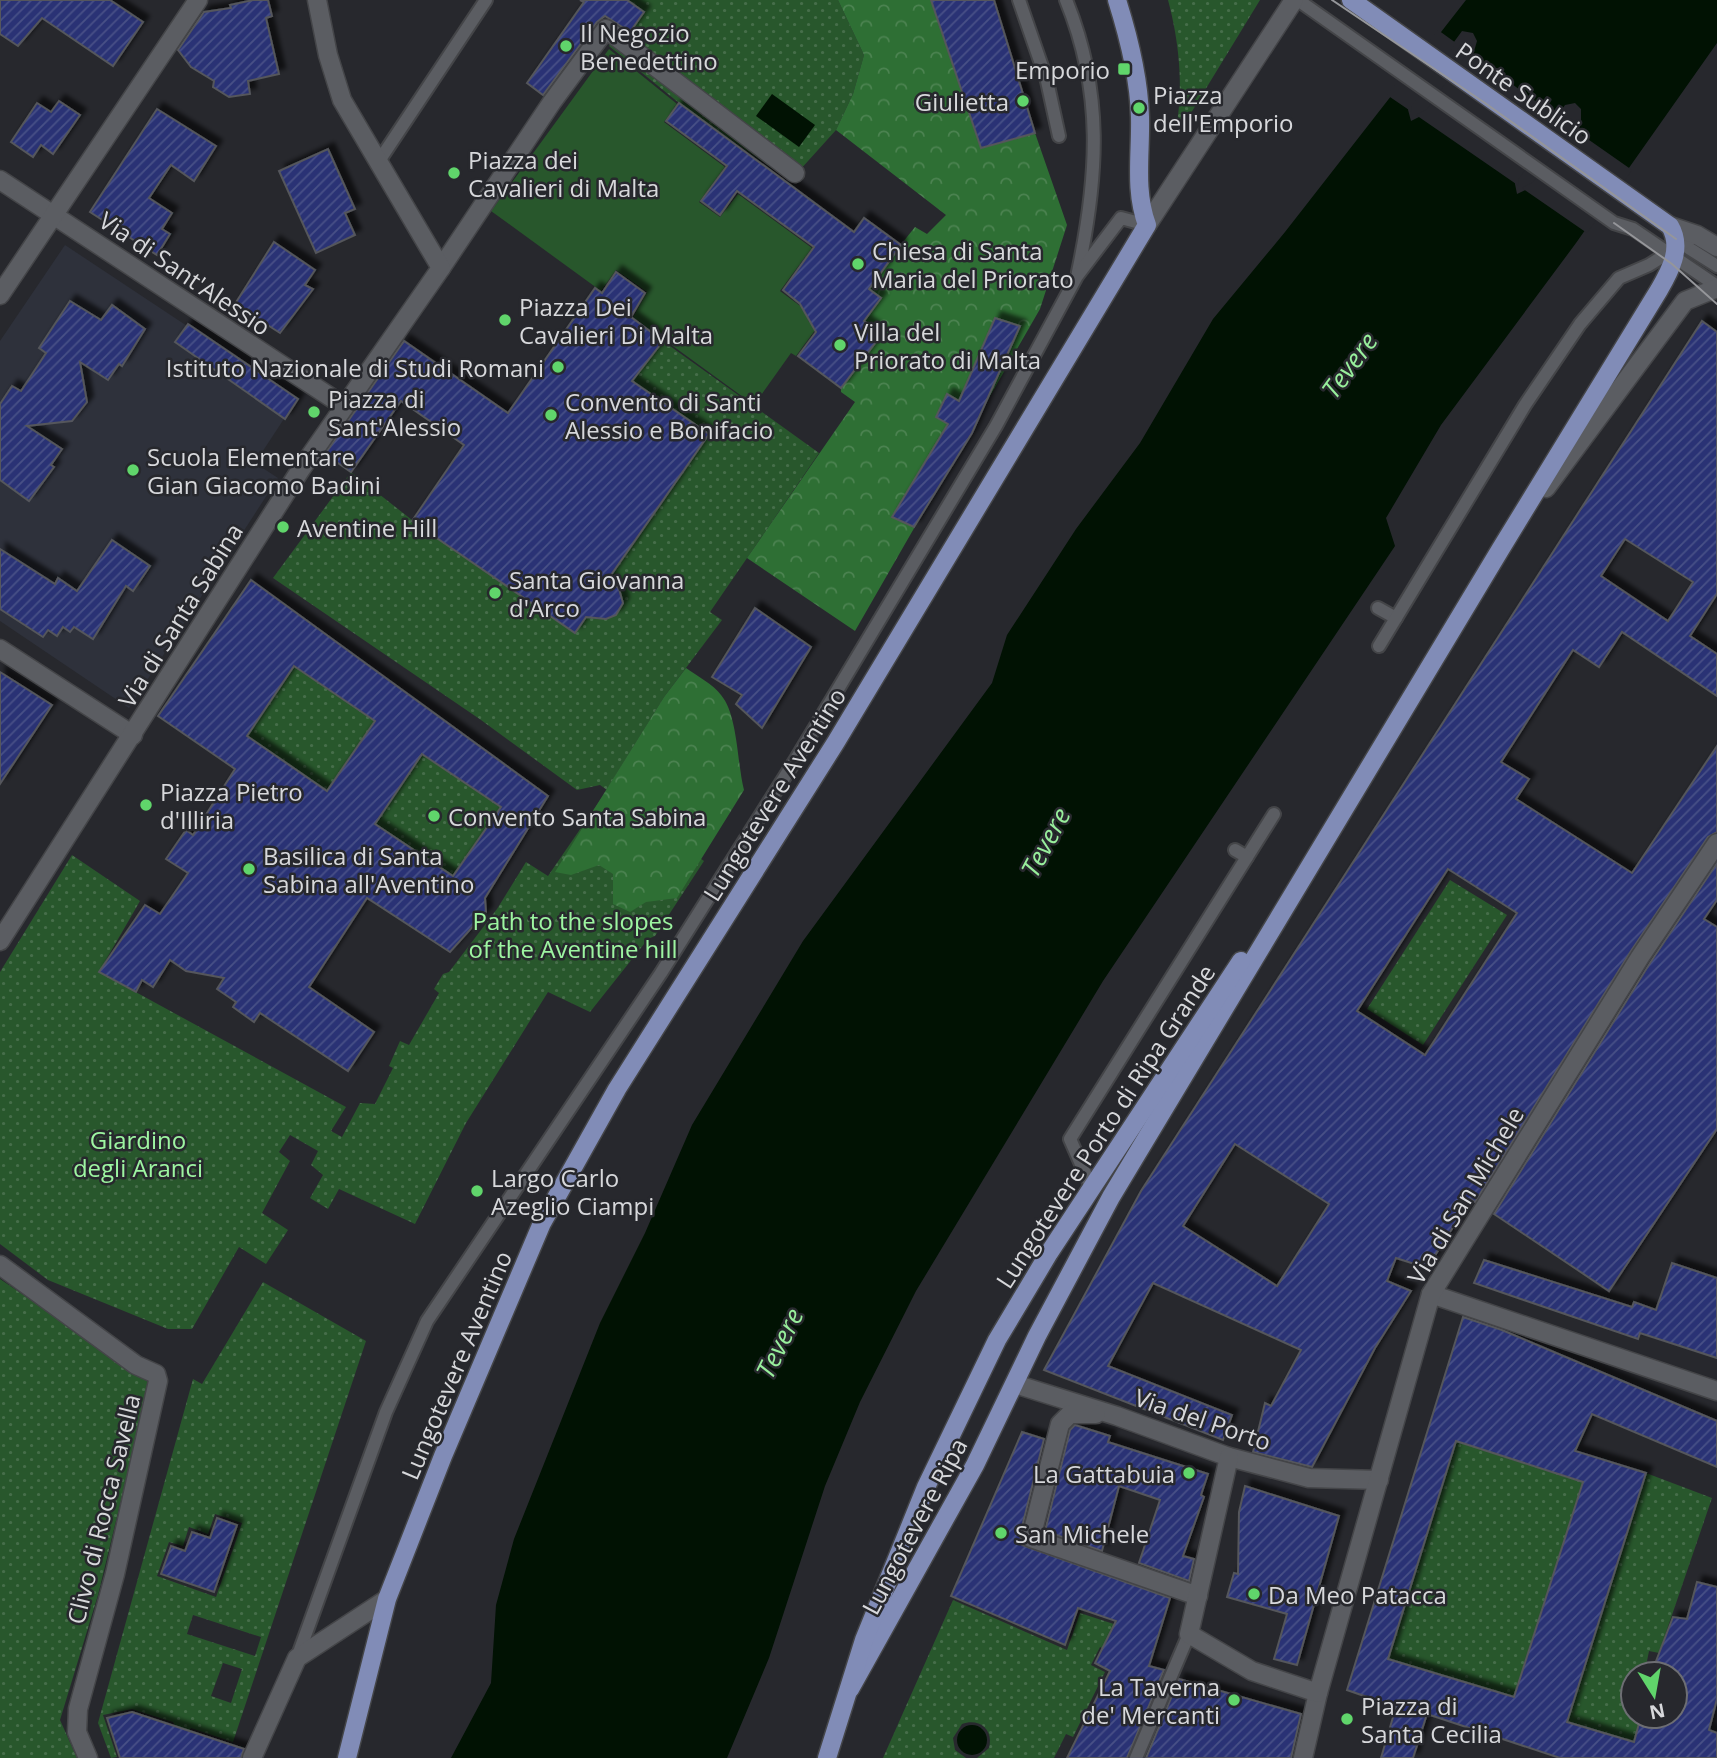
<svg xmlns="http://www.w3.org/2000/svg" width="1717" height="1758" font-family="'Open Sans',sans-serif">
  <defs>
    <pattern id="grass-dots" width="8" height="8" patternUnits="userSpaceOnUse" patternTransform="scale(1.75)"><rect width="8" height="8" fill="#28572c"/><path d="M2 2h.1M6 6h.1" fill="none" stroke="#466e4a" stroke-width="1.8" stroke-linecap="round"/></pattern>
    <pattern id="forest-crowns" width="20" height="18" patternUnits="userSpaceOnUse" patternTransform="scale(1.75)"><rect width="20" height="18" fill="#2e6f34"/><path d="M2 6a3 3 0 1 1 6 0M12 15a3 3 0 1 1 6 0" fill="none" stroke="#4c8351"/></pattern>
    <pattern id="building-hatch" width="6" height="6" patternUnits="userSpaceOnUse" patternTransform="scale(1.75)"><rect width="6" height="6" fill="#2a3374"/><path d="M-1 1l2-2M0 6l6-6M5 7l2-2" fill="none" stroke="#485087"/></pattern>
    <filter id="shadow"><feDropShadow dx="6" dy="-6" stdDeviation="2" flood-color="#0009"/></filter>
  </defs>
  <rect width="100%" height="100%" fill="#27282d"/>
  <path fill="#2e313b" d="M65 245 297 399 255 463 278 478 129 708 0 621V341Z"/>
  <g fill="url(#grass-dots)" fill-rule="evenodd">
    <path d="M621 0H838L864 55 853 94 836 130 790 181 679 103 609 46 623 27 630 32 644 12Z"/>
    <path d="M1168 0H1260L1180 131 1176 129C1184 87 1179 41 1168 0Z"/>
    <path d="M663 341 819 453 710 612 722 620 664 697 607 789 704 861 655 936 648 939 590 1012 548 992 466 1123 415 1224 339 1189 328 1209 310 1198 323 1175 311 1165 318 1151 290 1135 279 1152 290 1161 262 1213 288 1230 266 1264 239 1247 192 1329H168L48 1280 0 1244V972L72 855 140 901 99 972 346 1107 331 1131 342 1137 360 1103 375 1104 393 1068 389 1066 400 1041 409 1045 439 993 434 989 443 974 449 972 497 909 526 862 548 876 607 790 600 785 577 790 481 720 273 578 351 472 412 520 574 632 586 617 606 619 616 615 623 602 619 589 609 579 709 434 609 365 619 351 642 368Z"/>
    <path d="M294 666 375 721 327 791 247 736Z"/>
    <path d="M422 754 501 807 453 876 375 824Z"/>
    <path d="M1450 880 1507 915 1423 1045 1367 1009Z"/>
    <path d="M0 1279 150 1381 98 1595 60 1720 77 1758H0Z"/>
    <path d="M263 1282 366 1341 233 1742 191 1728 187 1734 178 1731 173 1722 132 1709 103 1715 117 1757 111 1758 98 1723 193 1379 202 1384ZM215 1514 242 1523 216 1597 157 1576 169 1542 183 1546 189 1527 208 1534ZM193 1615 261 1637 255 1656 187 1634ZM223 1663 242 1669 231 1703 211 1696Z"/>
    <path d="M1456 1441 1583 1482 1514 1697 1388 1659Z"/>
    <path d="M1646 1473 1712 1498 1659 1653 1649 1651 1646 1666 1655 1670 1654 1674H1633V1716H1641L1634 1742 1567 1722Z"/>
    <path d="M953 1600 1067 1650 1080 1613 1126 1628 1119 1655 1100 1647 1091 1665 1105 1672 1073 1737 1066 1734 1054 1758H977L989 1748C994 1729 979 1718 962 1724L953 1738 955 1750 966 1758H883Z"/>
  </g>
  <g fill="url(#forest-crowns)">
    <path d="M838 0H931L981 148 1035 133 1067 225 1040 309 855 631 747 558 855 402 841 392V388L881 334 864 321 881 298 867 287 915 227 927 234 946 215 836 130 853 94 864 55Z"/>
    <path d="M686 668C697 676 713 684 721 695 738 715 737 763 744 790L677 898 646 902 630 912 613 904V874L599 865 571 875 555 872 664 697Z"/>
  </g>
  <path fill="#28572c" d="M609 49 677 104 664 122 725 167 699 202 720 217 738 194 812 248 780 291 803 308 809 322 819 325 796 356 791 353 754 405 633 317 647 292 616 270 601 291 491 211Z"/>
  <g fill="#011203" fill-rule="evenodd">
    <path d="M1466 0H1717V43L1576 243 1441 425 1386 518 1395 546 1103 981 916 1291 860 1402 825 1486 769 1658 727 1758H451L491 1683 496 1605 514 1539 600 1323 645 1233 692 1125 803 941 992 683 1007 635 1076 529 1140 443 1213 319 1285 232ZM1462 31 1473 33 1477 41 1475 48 1429 112 1411 121 1407 106ZM1575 103 1581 109V121L1536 185 1517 194 1514 179 1565 105Z"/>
    <path d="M772 94 815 125 799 147 756 116Z"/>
    <circle cx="972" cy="1740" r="15"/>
  </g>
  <g fill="#27282d">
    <path d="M1438 30 1456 43 1411 107 1412 112 1387 95Z"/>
    <path d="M1468 52 1560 119 1518 180 1519 186 1416 115 1427 109Z"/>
    <path d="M1572 128 1632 170 1587 233 1522 188 1533 182Z"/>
  </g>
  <g fill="url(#building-hatch)" stroke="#54565b" stroke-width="2" fill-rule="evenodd" filter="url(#shadow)">
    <path d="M0 0H110L143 22 113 66 42 18 18 46 0 34Z"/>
    <path d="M253 0H268L272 16 266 18 279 74 248 81 250 94 229 97 213 87 214 81 191 67 178 50 204 12 231 8 230 5Z"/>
    <path d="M580 0H627L644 12 630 32 605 16 597 22 543 95 527 83 584 2Z"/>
    <path d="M931 0H994L1035 133 981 148Z"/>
    <path d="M59 101 80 115 53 154 41 145 33 157 11 142 37 103 51 112Z"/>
    <path d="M679 103 854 232 864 218 901 245 869 289 881 298 864 321 882 334 841 388 798 356 816 332 800 304 783 290 814 247 737 191 720 215 701 201 727 166 666 121Z"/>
    <path d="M157 109 216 146 194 181 171 165 149 198 172 213 162 229 170 234 157 255 90 212Z"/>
    <path d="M328 149 355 209 345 213 355 235 316 253 279 171Z"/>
    <path d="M274 242 315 270 305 285 313 289 280 333 235 304Z"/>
    <path d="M616 272 645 293 631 317 663 341 632 381 709 434 609 578 619 589 623 603 616 615 606 619 586 617 575 633 412 521 464 445 401 401 351 472 325 454 404 341 508 413 595 288 602 293Z"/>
    <path d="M70 301 101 320 112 305 145 329 122 366 119 364 108 380 80 362 87 402 72 421 27 426 62 449 51 465 54 467 29 501 0 480V404L12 386 21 391 46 353 39 348Z"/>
    <path d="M995 318 1020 326 972 433 914 527 892 517 948 424 936 417 947 394 959 401Z"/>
    <path d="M1702 321 1717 332V594L1690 636 1717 654V696L1622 632 1599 667 1573 650 1501 762 1529 779 1516 799 1632 873 1717 746V832L1708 837 1631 951 1475 1202 1471 1199 1427 1268 1396 1258 1387 1281 1411 1291 1375 1348 1312 1467 1253 1452 1265 1403 1271 1406 1301 1350 1153 1283 1108 1366 1232 1415 1223 1440 1044 1370 1141 1191ZM1625 539 1693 582 1668 621 1601 576ZM1448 869 1517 913 1425 1055 1357 1011ZM1235 1144 1329 1204 1277 1286 1183 1226Z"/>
    <path d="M188 324 298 399 285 419 175 342Z"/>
    <path d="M112 540 150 566 133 591 126 586 93 639 74 627 70 632 63 627 57 636 48 630 43 637 0 609V549L55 584 58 578 77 591Z"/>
    <path d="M251 580 548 796 485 898 486 912 450 952 367 898 309 987 374 1032 348 1071 260 1013 254 1022 233 1007 236 1002 217 989 224 978 186 971 170 960 153 987 142 980 136 992 99 972 145 905 160 914 188 873 166 859 186 830 193 835 235 769 158 716ZM294 666 375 721 327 791 247 736ZM422 754 501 807 453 876 375 824Z"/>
    <path d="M755 608 811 647 762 728 736 704 742 695 712 677Z"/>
    <path d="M0 672 52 705 0 784Z"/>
    <path d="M1717 863V900L1704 919 1717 927V1129L1609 1291 1494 1214 1650 963Z"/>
    <path d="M1484 1260 1632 1307 1634 1302 1656 1310 1672 1263 1717 1278V1358L1640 1333 1638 1339 1474 1283Z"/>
    <path d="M1463 1317 1502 1330 1717 1421V1467L1592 1414 1575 1451 1646 1473 1567 1722 1634 1742 1641 1716H1675V1674H1654L1653 1669 1673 1617 1687 1619 1697 1582 1717 1587V1699L1709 1730 1717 1733V1758H1560L1427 1714 1413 1758H1381L1396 1707 1347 1690ZM1456 1441 1583 1482 1514 1697 1388 1659Z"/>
    <path d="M1075 1425 1110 1436 1108 1442 1208 1474 1201 1495 1204 1497 1183 1556 1194 1559 1189 1581 1139 1563 1160 1500 1119 1486 1102 1551 1045 1531 1070 1430Z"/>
    <path d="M1022 1432 1044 1439 1020 1535 1022 1545 1170 1598 1149 1666 1164 1670 1127 1758H1067L1110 1671 1095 1663 1116 1621 1078 1608 1065 1645 951 1596Z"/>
    <path d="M1245 1486 1339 1516 1297 1665 1274 1659 1287 1614 1227 1597 1234 1573 1238 1574 1239 1512Z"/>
    <path d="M217 1518 237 1525 214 1592 161 1574 171 1546 185 1551 192 1532 210 1538Z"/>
    <path d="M1179 1679 1301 1714 1291 1758H1146Z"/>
    <path d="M132 1712 244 1749 241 1758H120L107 1718Z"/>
  </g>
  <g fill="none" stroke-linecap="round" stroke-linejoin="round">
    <defs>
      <g id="service">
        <path d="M1019 0 1047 81 1059 136"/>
        <path d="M1066 0C1104 93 1098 176 1078 272"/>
        <path d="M1298 0 1614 223 1633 229 1717 286"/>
        <path d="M379 161 486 0"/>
        <path d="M1679 242 1717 266"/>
        <path d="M1378 608 1396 618"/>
        <path d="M1379 646 1525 405 1580 324 1619 278 1649 265 1697 235"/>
        <path d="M1247 857 1274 814"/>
        <path d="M1092 1189 1070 1139 1247 857 1235 850"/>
        <path d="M297 1658 386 1412 427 1321 661 973 796 759 996 426 1077 276 1121 218 1147 225"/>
        <path d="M1136 1758 1189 1634"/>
      </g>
      <g id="pedestrian">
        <path d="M441 268 552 102 606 29 795 173"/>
        <path d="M1303 1758 1318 1693"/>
      </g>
      <g id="minor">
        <path d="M0 180 344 406"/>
        <path d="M0 295 198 0"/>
        <path d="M0 649 133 735"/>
        <path d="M0 941 301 469 441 268 342 100 328 55 317 0"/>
        <path d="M0 1265 136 1365 156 1374 158 1381 115 1574 78 1709 77 1732 88 1758"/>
        <path d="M1431 1294 1717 1391"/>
        <path d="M1015 1384 1117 1416 1229 1457 1309 1478 1379 1480"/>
        <path d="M1096 1414H1070L1060 1424 1031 1538 1198 1596"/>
        <path d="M1229 1457 1189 1634 1252 1671 1318 1693 1431 1294 1640 957 1717 843"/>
      </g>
      <g id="secondary">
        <path d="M1147 225 1294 0"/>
        <path d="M1670 226 1697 235 1717 247"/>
        <path d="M1546 488 1685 301 1717 288"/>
        <path d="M252 1758 297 1658 387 1599"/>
      </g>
      <g id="primary">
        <path d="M850 1689 975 1465 1037 1336 1111 1197 1500 550 1659 290C1670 271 1683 248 1670 226L1351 0"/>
        <path d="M347 1758 387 1599 443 1456 542 1223 617 1089 836 742 1147 225C1134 190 1141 154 1140 117 1139 77 1129 38 1117 0"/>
        <path d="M827 1758 864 1640 926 1487 997 1340 1049 1253 1241 961"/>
      </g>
    </defs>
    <use href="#service" stroke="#444548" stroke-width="16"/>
    <use href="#pedestrian" stroke="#444548" stroke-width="21"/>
    <use href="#minor" stroke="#444548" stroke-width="21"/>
    <use href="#secondary" stroke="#444548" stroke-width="21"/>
    <use href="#primary" stroke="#444548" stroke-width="21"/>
    <use href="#service" stroke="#5b5d62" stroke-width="12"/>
    <use href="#pedestrian" stroke="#5b5d62" stroke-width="18"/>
    <use href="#minor" stroke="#5b5d62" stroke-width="18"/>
    <use href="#secondary" stroke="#5b5d62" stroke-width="18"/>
    <use href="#primary" stroke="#818cb7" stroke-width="18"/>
    <g stroke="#95969a" stroke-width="2">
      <path d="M1332 0 1485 103 1676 239"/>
      <path d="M1614 223 1672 264 1717 304"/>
    </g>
  </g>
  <g fill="#60d56b" stroke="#27282d" stroke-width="2.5">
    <circle cx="566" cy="46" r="7"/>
    <rect x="1117" y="62" width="14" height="14" rx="3.5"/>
    <circle cx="1023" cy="101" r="7"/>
    <circle cx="1139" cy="108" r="7"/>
    <circle cx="454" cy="173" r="7"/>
    <circle cx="858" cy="264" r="7"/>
    <circle cx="505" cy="320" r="7"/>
    <circle cx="840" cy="345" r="7"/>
    <circle cx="558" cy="367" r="7"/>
    <circle cx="314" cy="412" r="7"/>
    <circle cx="551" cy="415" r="7"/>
    <circle cx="133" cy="470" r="7"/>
    <circle cx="283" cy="527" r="7"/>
    <circle cx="495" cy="593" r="7"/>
    <circle cx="146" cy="805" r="7"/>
    <circle cx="434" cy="816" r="7"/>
    <circle cx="249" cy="869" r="7"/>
    <circle cx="477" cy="1191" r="7"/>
    <circle cx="1189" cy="1473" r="7"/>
    <circle cx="1001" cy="1533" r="7"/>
    <circle cx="1254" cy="1594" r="7"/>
    <circle cx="1234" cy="1700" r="7"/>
    <circle cx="1347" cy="1719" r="7"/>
  </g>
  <g text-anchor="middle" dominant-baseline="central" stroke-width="5" stroke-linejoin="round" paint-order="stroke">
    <g font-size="24" fill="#d7d8db" stroke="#27282d" text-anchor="start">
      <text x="580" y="32">Il Negozio<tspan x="580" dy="28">Benedettino</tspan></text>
      <text x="1110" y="69" text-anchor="end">Emporio</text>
      <text x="1153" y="94">Piazza<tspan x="1153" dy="28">dell'Emporio</tspan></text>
      <text x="1009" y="101" text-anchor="end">Giulietta</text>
      <text x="468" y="159">Piazza dei<tspan x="468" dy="28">Cavalieri di Malta</tspan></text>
      <text x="872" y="250">Chiesa di Santa<tspan x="872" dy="28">Maria del Priorato</tspan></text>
      <text x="519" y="306">Piazza Dei<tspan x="519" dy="28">Cavalieri Di Malta</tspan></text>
      <text x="854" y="331">Villa del<tspan x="854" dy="28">Priorato di Malta</tspan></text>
      <text x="544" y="367" text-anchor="end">Istituto Nazionale di Studi Romani</text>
      <text x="328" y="398">Piazza di<tspan x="328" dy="28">Sant'Alessio</tspan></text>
      <text x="565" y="401">Convento di Santi<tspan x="565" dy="28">Alessio e Bonifacio</tspan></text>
      <text x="147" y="456">Scuola Elementare<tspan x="147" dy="28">Gian Giacomo Badini</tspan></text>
      <text x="297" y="527">Aventine Hill</text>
      <text x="509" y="579">Santa Giovanna<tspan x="509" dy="28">d'Arco</tspan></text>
      <text x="160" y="791">Piazza Pietro<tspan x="160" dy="28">d'Illiria</tspan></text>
      <text x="448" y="816">Convento Santa Sabina</text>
      <text x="263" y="855">Basilica di Santa<tspan x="263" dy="28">Sabina all'Aventino</tspan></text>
      <text x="491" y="1177">Largo Carlo<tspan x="491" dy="28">Azeglio Ciampi</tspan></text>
      <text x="1175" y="1473" text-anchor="end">La Gattabuia</text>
      <text x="1015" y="1533">San Michele</text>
      <text x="1268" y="1594">Da Meo Patacca</text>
      <text x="1220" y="1686" text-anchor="end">La Taverna<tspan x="1220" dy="28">de' Mercanti</tspan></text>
      <text x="1361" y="1705">Piazza di<tspan x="1361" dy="28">Santa Cecilia</tspan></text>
    </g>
    <g font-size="24" fill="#d7d8db" stroke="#27282d">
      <text transform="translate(1524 93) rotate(35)">Ponte Sublicio</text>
      <text transform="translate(185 273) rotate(34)">Via di Sant'Alessio</text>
      <text transform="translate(180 615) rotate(-58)">Via di Santa Sabina</text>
      <text transform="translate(774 794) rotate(-58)">Lungotevere Aventino</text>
      <text transform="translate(1105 1126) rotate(-57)">Lungotevere Porto di Ripa Grande</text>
      <text transform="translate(1465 1195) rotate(-59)">Via di San Michele</text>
      <text transform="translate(456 1365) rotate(-67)">Lungotevere Aventino</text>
      <text transform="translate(1203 1419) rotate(19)">Via del Porto</text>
      <text transform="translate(103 1509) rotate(-76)">Clivo di Rocca Savella</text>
      <text transform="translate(914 1526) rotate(-62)">Lungotevere Ripa</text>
    </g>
    <g font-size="24" fill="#9df5a1" stroke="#27282d">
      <text x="573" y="920">Path to the slopes<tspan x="573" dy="28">of the Aventine hill</tspan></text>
      <text x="138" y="1139">Giardino<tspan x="138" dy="28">degli Aranci</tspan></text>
    </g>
    <g font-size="26" font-style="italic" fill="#98ef9c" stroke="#27282d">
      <text transform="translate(1349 365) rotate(-54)">Tevere</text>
      <text transform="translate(1045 842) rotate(-62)">Tevere</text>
      <text transform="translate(779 1343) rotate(-64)">Tevere</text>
    </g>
  </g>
  <g transform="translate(1654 1695) rotate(169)"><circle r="33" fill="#27282d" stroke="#6d6e73" stroke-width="2"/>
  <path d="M0-5L12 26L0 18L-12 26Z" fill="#60d56b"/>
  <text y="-10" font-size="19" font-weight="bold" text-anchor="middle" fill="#d7d8db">N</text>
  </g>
</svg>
